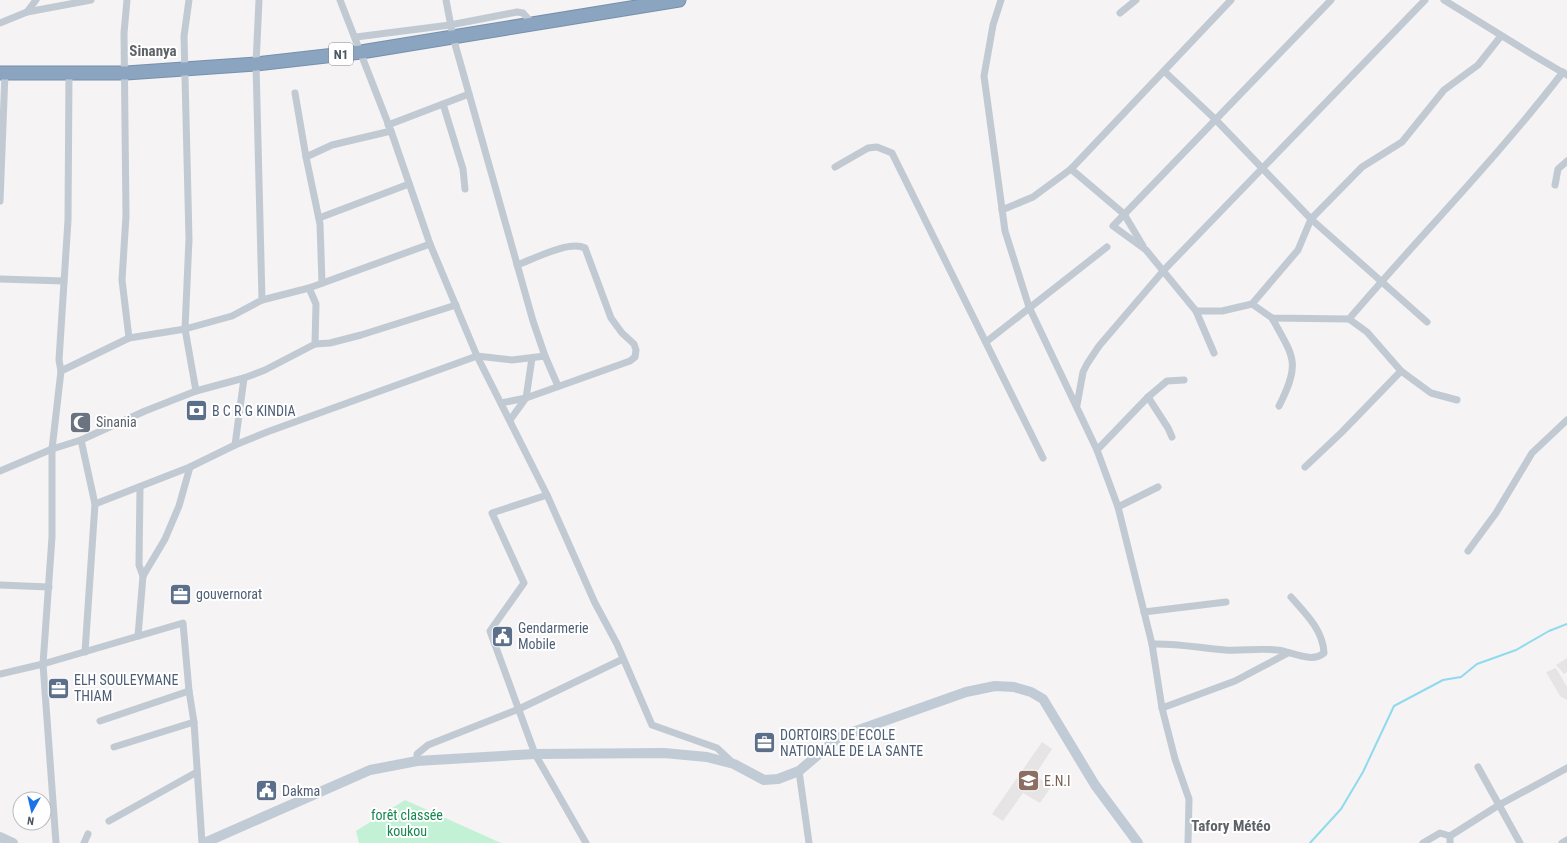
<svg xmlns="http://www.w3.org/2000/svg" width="1567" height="843" font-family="'Roboto Condensed',sans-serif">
  <rect width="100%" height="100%" fill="#f5f3f3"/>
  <g fill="#e6e4e5">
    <path d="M1567 658V672L1564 674 1556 665Z"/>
    <path d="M1556 668 1567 687V700L1560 696 1546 672Z"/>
    <path d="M1042 742 1052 749 1035 775 1051 787 1040 803 1023 793 1003 821 992 814Z"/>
  </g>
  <path fill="#c3f1d5" d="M405 800 501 843H359L356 831Z"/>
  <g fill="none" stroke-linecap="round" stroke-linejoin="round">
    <path stroke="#90daee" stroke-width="2" d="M1310 843 1341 809 1363 772 1394 706 1443 680 1461 677 1477 664 1516 650 1549 631 1567 624"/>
    <defs>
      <path id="highway" d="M0 73H126L256 64 361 52 679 0"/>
    </defs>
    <use href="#highway" stroke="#7690ad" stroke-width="15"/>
    <g stroke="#c1cad2" stroke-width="7">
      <path d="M127 0 124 33 126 216 122 280 129 338"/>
      <path d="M189 0 184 36 189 239 185 329 196 391"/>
      <path d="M259 0 256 64 262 300"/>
      <path d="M340 0 391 131 430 244 477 356 547 495 595 603 617 644 652 725 717 748 733 763"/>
      <path d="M446 0 453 37 533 321 545 356 558 386"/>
      <path d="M1001 0 993 25 984 76 1005 231 1029 307 1097 450 1118 507 1152 644 1162 708 1175 759 1189 799 1188 843"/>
      <path d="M1331 0 1113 226 1146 250 1196 311H1222L1252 304 1272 318 1349 319C1420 236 1496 159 1563 72"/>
      <path d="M1444 0 1533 55 1567 75"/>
      <path d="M27 12 91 0"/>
      <path d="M1120 13 1136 0"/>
      <path d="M0 23 27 12 36 0"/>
      <path d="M356 37 450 25 517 12 523 13 533 24"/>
      <path d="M1165 72 1215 119 1311 219 1427 322"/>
      <path d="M295 93 306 157"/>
      <path d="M443 104 463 169 465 189"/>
      <path d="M388 125 469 94"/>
      <path d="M835 167 868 148 877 147 892 153 1043 458"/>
      <path d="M1071 169 1124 214 1143 246"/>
      <path d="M1555 185 1558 169 1567 161"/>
      <path d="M0 201 5 73"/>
      <path d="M1002 210 1033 197 1071 169 1231 0"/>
      <path d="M319 218 409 184"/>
      <path d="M0 279 64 281"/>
      <path d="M322 283 320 224 306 157 332 145 391 131"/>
      <path d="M309 288 316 304 315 344"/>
      <path d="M1252 304 1298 250 1311 219 1362 167 1402 142 1444 90 1478 65 1501 36"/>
      <path d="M1196 311 1214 353"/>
      <path d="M1272 318C1294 358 1301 362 1279 406"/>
      <path d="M1349 319 1367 332 1401 371 1431 393 1457 400"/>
      <path d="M986 342 1107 247"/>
      <path d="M61 371 59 360 68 220 69 72"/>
      <path d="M244 378 265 370 315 344 330 343 361 335 456 305"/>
      <path d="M1148 397 1168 428 1172 437"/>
      <path d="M501 403 526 398 532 358"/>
      <path d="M1077 405 1083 372 1087 364 1099 346 1164 270 1425 0"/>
      <path d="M510 420 526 398 630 361 635 357 636 350 634 344 622 333 611 318 585 248C569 240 534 259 517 265"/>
      <path d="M81 440 95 504 85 652"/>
      <path d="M1097 450 1148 397 1167 381 1184 380"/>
      <path d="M1305 467 1342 432 1401 371"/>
      <path d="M0 471 52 449 81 440 145 411 196 391 244 378 235 445"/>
      <path d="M140 487 139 565 143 576"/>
      <path d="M547 495 492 513 524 583 490 631 535 754 586 843"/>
      <path d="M95 504 190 467"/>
      <path d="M1118 507 1158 487"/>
      <path d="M1468 551 1496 513 1532 453 1567 420"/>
      <path d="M0 585 49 587"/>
      <path d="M1144 612 1226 602"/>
      <path d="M138 636 143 576 165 539 179 506 190 467 235 445 267 432 477 356 512 360 545 356"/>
      <path d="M1152 644C1176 643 1200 648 1225 650 1242 651 1260 648 1277 650 1291 651 1311 664 1324 653 1323 630 1306 614 1291 597"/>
      <path d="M0 674 43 664 183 623 189 691 194 722 202 843"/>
      <path d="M1162 708 1235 681 1288 653"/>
      <path d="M100 721 189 691"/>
      <path d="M114 747 194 722"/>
      <path d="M417 761V754L428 745 519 709 623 659"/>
      <path d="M1478 767 1520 843"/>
      <path d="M799 771 809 843"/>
      <path d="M109 821 197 772"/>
      <path d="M56 843 43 664 52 537V449L61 371 129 338 185 329 232 316 262 300 309 288 430 244"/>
      <path d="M84 843 88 834"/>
      <path d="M1423 843 1440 833 1450 836"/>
      <path d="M1450 843V836L1499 805 1567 768"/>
      <path d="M1562 843 1567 840"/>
    </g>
    <g stroke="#c1cbd6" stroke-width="10">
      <path d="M0 837 13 843"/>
      <path d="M204 843 370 770 417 761 535 754 664 753 707 757 734 764 764 780 778 779 799 771 839 737 966 692 995 686 1014 687 1031 692 1043 699 1095 785 1138 843"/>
    </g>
    <use href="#highway" stroke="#8ba5c1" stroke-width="13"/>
  </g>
  <defs>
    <symbol id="bank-square" viewBox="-11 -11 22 22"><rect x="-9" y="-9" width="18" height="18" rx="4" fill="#5c6f8a" stroke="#fff"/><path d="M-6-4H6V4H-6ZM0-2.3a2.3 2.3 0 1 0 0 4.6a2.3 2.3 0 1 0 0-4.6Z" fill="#fff"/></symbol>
    <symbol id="mosque-square" viewBox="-11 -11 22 22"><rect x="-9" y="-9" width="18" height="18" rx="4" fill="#6b7280" stroke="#fff"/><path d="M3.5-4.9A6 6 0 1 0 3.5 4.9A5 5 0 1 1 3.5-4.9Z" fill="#fff"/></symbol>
    <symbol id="office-square" viewBox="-11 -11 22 22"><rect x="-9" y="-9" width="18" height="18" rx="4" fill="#5c6f8a" stroke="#fff"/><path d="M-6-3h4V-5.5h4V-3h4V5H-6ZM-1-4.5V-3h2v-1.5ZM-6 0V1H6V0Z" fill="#fff"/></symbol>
    <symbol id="civic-square" viewBox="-11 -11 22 22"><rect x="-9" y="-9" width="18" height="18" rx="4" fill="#5c6f8a" stroke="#fff"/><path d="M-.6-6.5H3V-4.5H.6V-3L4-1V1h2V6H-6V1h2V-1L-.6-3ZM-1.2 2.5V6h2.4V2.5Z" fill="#fff"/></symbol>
    <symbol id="university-square" viewBox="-11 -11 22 22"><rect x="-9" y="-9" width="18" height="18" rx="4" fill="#8d6e63" stroke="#fff"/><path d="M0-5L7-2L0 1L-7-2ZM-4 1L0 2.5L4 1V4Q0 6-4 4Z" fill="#fff"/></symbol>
  </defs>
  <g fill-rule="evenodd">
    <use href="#bank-square" x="184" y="398" width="25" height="25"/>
    <use href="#mosque-square" x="68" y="410" width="25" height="25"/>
    <use href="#office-square" x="168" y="582" width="25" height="25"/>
    <use href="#civic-square" x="490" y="624" width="25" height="25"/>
    <use href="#office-square" x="46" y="676" width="25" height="25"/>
    <use href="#office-square" x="752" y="730" width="25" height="25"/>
    <use href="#university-square" x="1016" y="768" width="25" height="25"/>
    <use href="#civic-square" x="254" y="778" width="25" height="25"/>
  </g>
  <g text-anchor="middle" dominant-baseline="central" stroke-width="4" stroke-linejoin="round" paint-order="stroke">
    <rect fill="#fff" stroke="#808990" stroke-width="1" x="329" y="43" width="24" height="22" rx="3"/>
    <g font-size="13" font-weight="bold" fill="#4a5661">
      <text x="341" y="54">N1</text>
    </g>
    <g font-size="14" fill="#4e5e75" stroke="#fff" text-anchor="start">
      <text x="212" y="411">B C R G KINDIA</text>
      <text x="196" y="594">gouvernorat</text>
      <text x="518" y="628">Gendarmerie<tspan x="518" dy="16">Mobile</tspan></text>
      <text x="74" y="680">ELH SOULEYMANE<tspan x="74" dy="16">THIAM</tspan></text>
      <text x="780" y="735">DORTOIRS DE ECOLE<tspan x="780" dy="16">NATIONALE DE LA SANTE</tspan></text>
      <text x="282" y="791">Dakma</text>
    </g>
    <g font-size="14" fill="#5b616d" stroke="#fff" text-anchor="start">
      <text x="96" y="422">Sinania</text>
    </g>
    <g font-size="14" fill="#785e54" stroke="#fff" text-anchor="start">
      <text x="1044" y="781">E.N.I</text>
    </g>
    <g font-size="14" fill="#17864f" stroke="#fff">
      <text x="407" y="815">forêt classée<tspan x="407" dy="16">koukou</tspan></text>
    </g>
    <g font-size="15" font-weight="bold" fill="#5f6368" stroke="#fff">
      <text x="153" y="51">Sinanya</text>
      <text x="1231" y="826">Tafory Météo</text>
    </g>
  </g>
  <g transform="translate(32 811) rotate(188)"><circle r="19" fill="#ffffff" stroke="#b7bbc0"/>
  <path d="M0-3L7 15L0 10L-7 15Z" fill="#1a73e8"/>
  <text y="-6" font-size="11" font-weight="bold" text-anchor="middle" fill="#4a5661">N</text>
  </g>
</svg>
